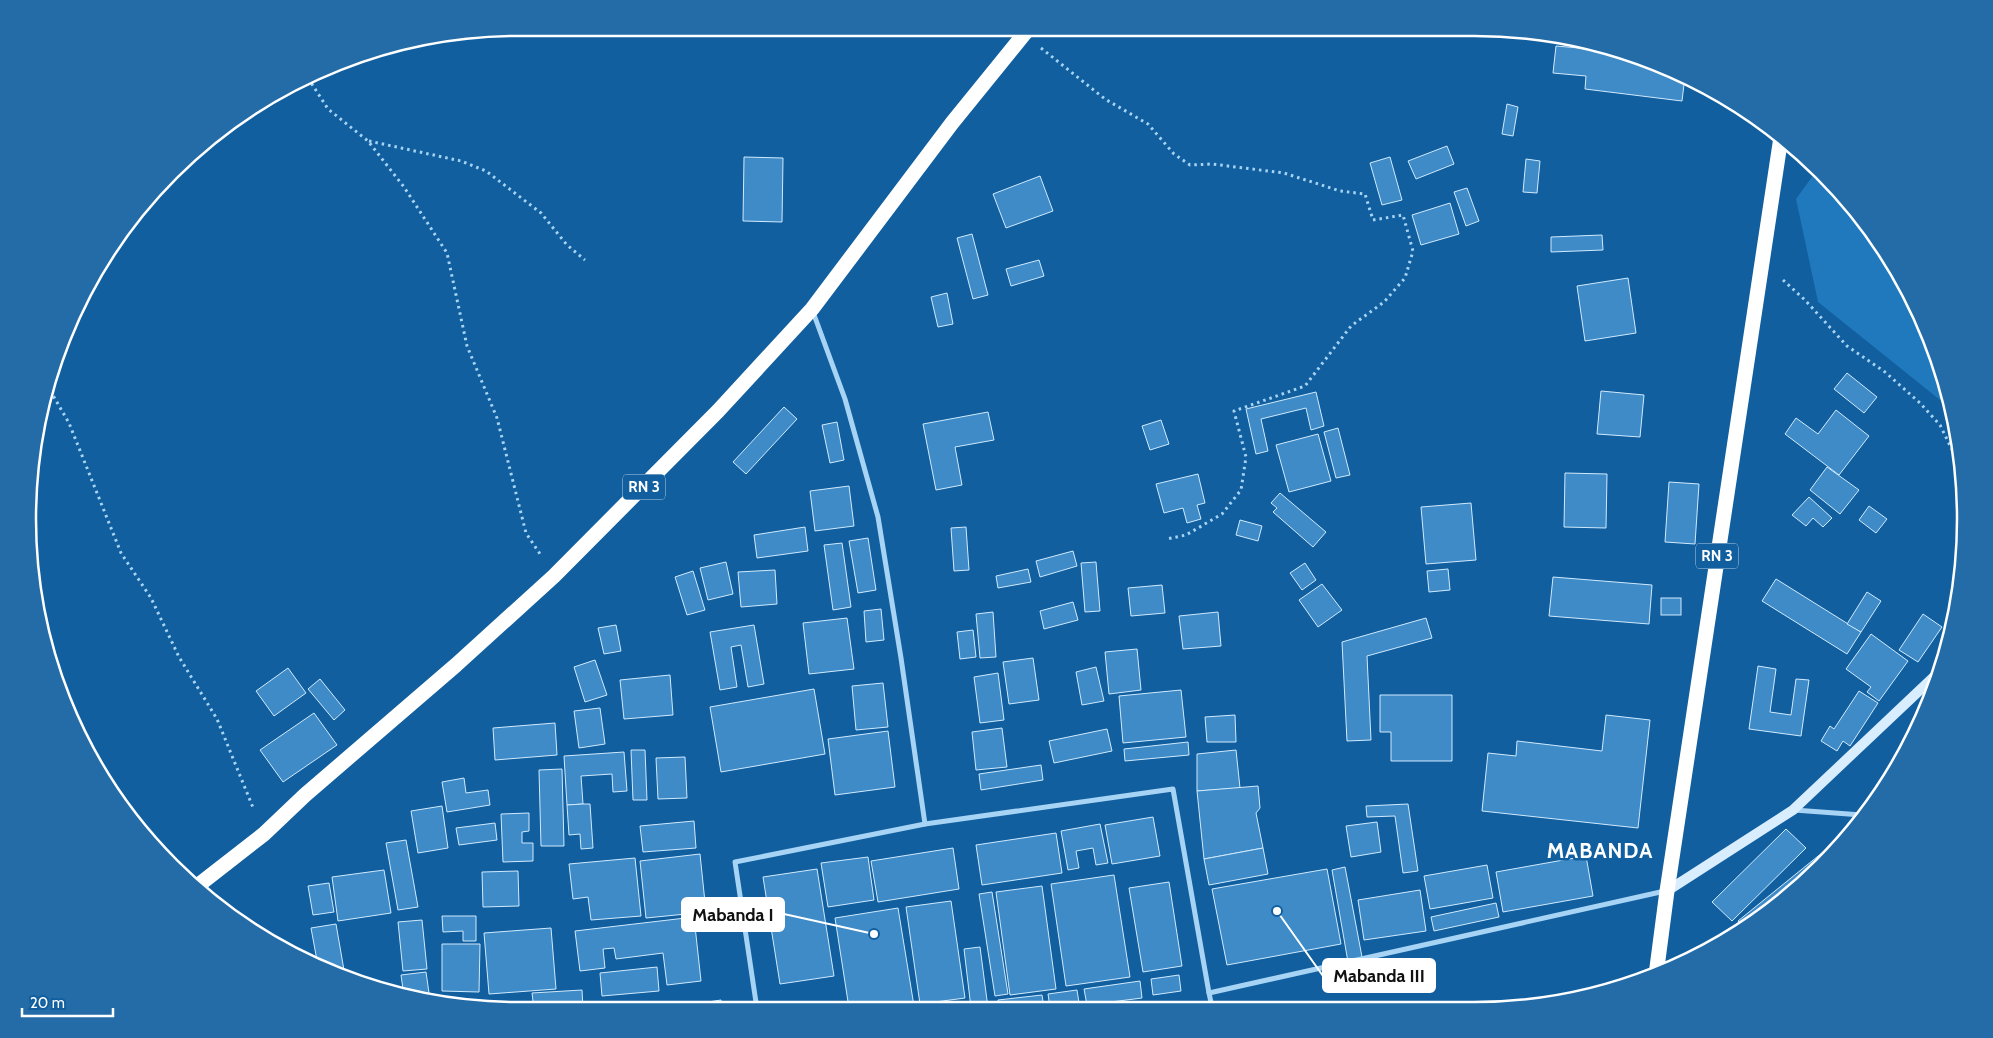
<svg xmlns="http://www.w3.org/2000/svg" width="1993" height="1038" font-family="Cabin,sans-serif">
  <rect width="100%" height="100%" fill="#115f9f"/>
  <path fill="#1f79bc" d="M1817 170 1844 195 1900 274 1940 361 1950 408 1818 302 1796 199Z"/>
  <g fill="#3e8bc7" stroke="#d0eafe">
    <path d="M1593 43 1601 44 1619 51V53L1626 54 1685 76 1682 101 1585 89 1586 76 1553 73 1556 46 1590 49H1593Z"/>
    <path d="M1507 104 1518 107 1513 136 1502 134Z"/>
    <path d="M1447 146 1454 164 1416 179 1408 161Z"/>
    <path d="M744 157 783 158 782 222 743 221Z"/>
    <path d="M1390 157 1402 200 1382 205 1370 163Z"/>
    <path d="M1526 159 1540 161 1537 193 1523 192Z"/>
    <path d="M1040 176 1053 211 1006 228 993 194Z"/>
    <path d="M1467 188 1479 221 1466 226 1454 192Z"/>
    <path d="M1450 203 1459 234 1421 245 1412 215Z"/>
    <path d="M972 234 988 295 973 299 957 238Z"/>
    <path d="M1602 235 1603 250 1551 252V237Z"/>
    <path d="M1039 260 1044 276 1011 286 1006 269Z"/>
    <path d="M1628 278 1636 333 1585 341 1577 286Z"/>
    <path d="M947 293 953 324 938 327 931 297Z"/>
    <path d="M1847 373 1877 397 1864 413 1834 389Z"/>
    <path d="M1601 391 1644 395 1640 437 1597 434Z"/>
    <path d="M1316 392 1324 426 1311 430 1306 408 1261 419 1268 451 1256 454 1246 409Z"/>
    <path d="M784 407 797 419 746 474 733 462Z"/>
    <path d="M1836 410 1869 436 1839 475 1785 434 1796 418 1818 434Z"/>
    <path d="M988 412 994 440 955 447 962 485 936 490 923 424Z"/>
    <path d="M1161 420 1169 444 1150 450 1142 426Z"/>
    <path d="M837 422 844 460 830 463 822 425Z"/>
    <path d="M1338 428 1350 475 1336 478 1324 432Z"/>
    <path d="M1318 434 1331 481 1289 492 1276 445Z"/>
    <path d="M1827 467 1859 490 1840 514 1810 490Z"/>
    <path d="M1565 473 1607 474 1606 528 1564 527Z"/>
    <path d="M1198 474 1205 503 1197 505 1201 519 1187 523 1183 508 1164 513 1156 484Z"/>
    <path d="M1669 482 1699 484 1695 544 1665 542Z"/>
    <path d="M849 486 854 526 815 531 810 491Z"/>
    <path d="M1280 493 1326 532 1313 547 1273 512 1277 508 1271 503Z"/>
    <path d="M1809 497 1832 518 1823 527 1813 518 1806 526 1792 515Z"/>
    <path d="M1471 503 1476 560 1426 564 1421 507Z"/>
    <path d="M1869 506 1887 519 1876 533 1859 520Z"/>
    <path d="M1240 520 1262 526 1258 541 1236 535Z"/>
    <path d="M805 527 808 551 757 558 754 535Z"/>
    <path d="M966 527 969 570 954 571 951 528Z"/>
    <path d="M868 538 876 590 858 593 849 541Z"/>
    <path d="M842 543 851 607 833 610 824 545Z"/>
    <path d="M1073 551 1077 566 1040 577 1036 561Z"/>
    <path d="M726 562 733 594 708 600 700 568Z"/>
    <path d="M1096 562 1100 611 1085 612 1081 563Z"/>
    <path d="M1305 563 1316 580 1302 590 1290 573Z"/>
    <path d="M1028 569 1031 582 998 588 996 576Z"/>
    <path d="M1448 569 1450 590 1429 592 1427 571Z"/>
    <path d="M775 570 777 604 741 607 738 572Z"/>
    <path d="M693 571 705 610 687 615 675 577Z"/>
    <path d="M1553 577 1652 585 1649 624 1549 616Z"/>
    <path d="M1776 579 1861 632 1847 654 1762 601Z"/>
    <path d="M1322 584 1342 610 1318 627 1299 600Z"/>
    <path d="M1162 585 1165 613 1131 616 1128 588Z"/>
    <path d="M1867 592 1881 601 1861 632 1847 624Z"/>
    <rect x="1661" y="598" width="20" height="17"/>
    <path d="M1073 602 1078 620 1044 629 1040 611Z"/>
    <path d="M881 609 884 640 866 642 864 611Z"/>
    <path d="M993 612 996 657 980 658 976 614Z"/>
    <path d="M1218 612 1221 646 1183 649 1179 616Z"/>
    <path d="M1923 614 1942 627 1918 662 1899 650Z"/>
    <path d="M847 618 854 669 809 674 803 623Z"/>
    <path d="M1426 618 1432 638 1367 656 1371 740 1347 741 1342 642Z"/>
    <path d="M616 625 621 651 604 654 598 628Z"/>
    <path d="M754 625 764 684 748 687 741 645 731 647 737 687 720 690 710 632Z"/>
    <path d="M973 630 976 657 960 659 957 632Z"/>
    <path d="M1871 634 1908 661 1879 701 1867 692 1871 687 1846 669Z"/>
    <path d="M1137 649 1141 690 1109 694 1105 652Z"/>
    <path d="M1033 658 1039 700 1009 704 1003 662Z"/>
    <path d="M595 660 607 695 585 702 574 667Z"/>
    <path d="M1758 666 1776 669 1770 712 1791 715 1796 679 1809 680 1801 736 1749 729Z"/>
    <path d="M1096 667 1104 701 1082 705 1076 672Z"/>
    <path d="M288 668 306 693 274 716 256 691Z"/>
    <path d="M998 673 1004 720 980 723 974 677Z"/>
    <path d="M670 675 673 715 624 719 620 680Z"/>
    <path d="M320 679 345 710 334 720 308 689Z"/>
    <path d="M883 683 888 727 856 730 852 686Z"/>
    <path d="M814 689 825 754 721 772 710 707Z"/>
    <path d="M1181 690 1186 737 1123 743 1119 696Z"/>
    <path d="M1859 691 1878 703 1850 746 1843 741 1837 751 1821 741 1830 726 1834 729Z"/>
    <path d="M1380 695H1452V761H1391V732H1380Z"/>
    <path d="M600 708 605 744 579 748 574 711Z"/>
    <path d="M314 713 337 745 283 782 260 750Z"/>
    <path d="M1235 715 1236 742H1207L1205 717Z"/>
    <path d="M1606 715 1650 720 1638 828 1482 811 1488 753 1516 756 1517 741 1602 751Z"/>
    <path d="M555 723 557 755 495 760 493 728Z"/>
    <path d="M1002 728 1007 767 976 770 972 732Z"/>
    <path d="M1107 729 1112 751 1054 763 1049 741Z"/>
    <path d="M888 731 895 787 835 795 828 739Z"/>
    <path d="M1188 742 1189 755 1125 761 1124 749Z"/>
    <path d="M631 750H645L647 800H633Z"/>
    <path d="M1236 750 1240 788 1197 791V754Z"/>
    <path d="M624 752 627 791 613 792 612 774 581 776 583 804 567 805 564 756Z"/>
    <path d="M685 757 687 798 658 799 656 758Z"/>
    <path d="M1041 765 1043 780 981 790 979 774Z"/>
    <path d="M562 769 564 846H541L539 770Z"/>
    <path d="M464 778 466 793 488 790 490 805 447 812 442 782Z"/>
    <path d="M1258 786 1260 808 1256 813 1263 848 1204 859 1197 791Z"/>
    <path d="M583 804H590L593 848 581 849 580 834 569 835 567 805Z"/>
    <path d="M1408 804 1418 871 1403 873 1395 816 1367 817 1366 806Z"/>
    <path d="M442 806 448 848 418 853 411 811Z"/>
    <path d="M529 813V831L522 832V843H533V861L503 862 501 814Z"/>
    <path d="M1153 817 1160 856 1112 864 1105 825Z"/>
    <path d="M694 821 696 848 643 852 640 826Z"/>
    <path d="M1377 822 1381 852 1351 857 1346 826Z"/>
    <path d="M495 823 497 840 459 845 456 828Z"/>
    <path d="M1100 824 1108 863 1096 865 1093 848 1076 851 1079 868 1068 870 1061 831Z"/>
    <path d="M1786 829 1806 848 1732 921 1712 902Z"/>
    <path d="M1056 833 1062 873 982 885 976 845Z"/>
    <path d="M406 840 418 907 398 910 386 843Z"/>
    <path d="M953 848 959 889 878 902 871 861Z"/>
    <path d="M1263 848 1268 874 1209 885 1204 859Z"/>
    <path d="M1828 848 1832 853 1745 929 1738 921Z"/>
    <path d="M700 854 706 912 646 918 640 861Z"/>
    <path d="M1586 856 1593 896 1503 912 1496 872Z"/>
    <path d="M868 857 874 900 828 907 821 863Z"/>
    <path d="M635 858 641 916 591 920 588 897 573 899 569 864Z"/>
    <path d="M1487 865 1493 898 1430 909 1424 876Z"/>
    <path d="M1345 867 1362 957 1348 962 1332 870Z"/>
    <path d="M817 869 834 976 780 984 763 877Z"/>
    <path d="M1327 869 1341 944 1227 965 1212 889Z"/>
    <path d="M384 870 391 913 338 921 332 877Z"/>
    <path d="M518 871 519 906 483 907 482 872Z"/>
    <path d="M1114 875 1130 977 1066 986 1051 884Z"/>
    <path d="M1169 882 1182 966 1143 972 1129 888Z"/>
    <path d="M329 883 334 912 313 915 308 886Z"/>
    <path d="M1042 886 1056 989 1010 995 996 892Z"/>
    <path d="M1420 890 1426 931 1364 940 1358 900Z"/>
    <path d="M992 892 1008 994 995 996 979 894Z"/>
    <path d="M951 901 965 998 920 1004 906 907Z"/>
    <path d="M1496 903 1499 917 1434 931 1431 917Z"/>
    <path d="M898 908 914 1006 901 1008H849L835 918Z"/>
    <path d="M442 916H476V941H463V931L443 932Z"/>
    <path d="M694 917 701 981 667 985 663 953 616 959 614 948 603 949 605 968 580 971 575 931Z"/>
    <path d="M422 920 427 969 403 971 398 922Z"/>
    <path d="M336 924 345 976 318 966 311 928Z"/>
    <path d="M551 928 556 989 489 994 484 933Z"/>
    <path d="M442 944H480L479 992 442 991Z"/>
    <path d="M980 947 988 1008H971L964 949Z"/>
    <path d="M657 967 659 991 602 996 600 973Z"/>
    <path d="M426 972 430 1000 404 996 401 975Z"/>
    <path d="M1179 975 1181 991 1153 995 1151 979Z"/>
    <path d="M1140 981 1142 998 1087 1005 1084 989Z"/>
    <path d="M582 990 583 1009H534L532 993Z"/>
    <path d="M1077 990 1079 1003 1050 1007 1048 994Z"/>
    <path d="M1042 995 1044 1008H999L998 1000Z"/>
    <path d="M1566 999 1538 1006H1530Z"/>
    <path d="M721 1000 722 1009H675V1007Z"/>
    <path d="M962 1006 963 1008H943Z"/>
    <path d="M652 1007 653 1009H631V1008Z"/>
  </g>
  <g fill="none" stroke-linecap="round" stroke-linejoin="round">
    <g stroke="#a7d4f5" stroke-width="3" stroke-dasharray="2.5 4" stroke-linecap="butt">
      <path d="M1041 48 1105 99 1148 124 1174 154 1190 165 1212 164 1284 173 1340 191 1365 194 1373 220 1403 215 1413 251 1405 278 1384 302 1351 326 1305 386 1234 411 1246 457 1241 490 1222 514 1186 535 1167 539"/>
      <path d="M308 78 328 109 368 141 404 187 447 253 467 346 497 418 526 533 542 557"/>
      <path d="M369 141 461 161 486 171 541 213 567 245 585 260"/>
      <path d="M1783 280 1805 300 1847 346 1885 372 1920 403 1940 425 1962 470"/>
      <path d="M47 385 69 423 121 553 151 598 179 657 217 719 254 810"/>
    </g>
    <g stroke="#a7d4f5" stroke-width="5">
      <path d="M813 312 845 399 878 517 901 658 925 824"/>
      <path d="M1794 810 1862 815"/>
      <path d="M1209 993 1212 1007"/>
      <path d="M757 1009 735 862 925 824 1173 789 1209 993 1665 891"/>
    </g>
    <path stroke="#d8edfe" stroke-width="10" d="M1667 891 1793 810 1939 672"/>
    <g stroke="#fff" stroke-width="15">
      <path d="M196 887 264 834 305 795 456 665 554 576 718 411 812 309 952 123 1029 28"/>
      <path d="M1656 975 1667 891 1781 137"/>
    </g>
  </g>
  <g text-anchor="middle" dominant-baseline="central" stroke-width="5" stroke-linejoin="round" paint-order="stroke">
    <g fill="#115f9f" stroke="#b8cfe2" stroke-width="1">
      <rect x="623" y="474.5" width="42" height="25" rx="4"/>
      <rect x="1696" y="543.5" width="42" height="25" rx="4"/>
    </g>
    <g font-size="15" font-weight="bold" fill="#fff">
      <text x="644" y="487">RN 3</text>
      <text x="1717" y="556">RN 3</text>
    </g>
    <g font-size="21" font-weight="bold" letter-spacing="1" fill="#fff" stroke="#115f9f">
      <text x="1600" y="850">MABANDA</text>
    </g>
  </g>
  <path d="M0 0H1993V1038H0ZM519 36H1474A483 483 0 0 1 1957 519V519A483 483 0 0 1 1474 1002H519A483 483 0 0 1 36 519V519A483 483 0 0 1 519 36Z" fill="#246ca7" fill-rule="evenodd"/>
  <path fill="none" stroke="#fff" stroke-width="2.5" d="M519 36H1474A483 483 0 0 1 1957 519V519A483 483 0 0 1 1474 1002H519A483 483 0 0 1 36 519V519A483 483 0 0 1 519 36Z"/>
  <path fill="none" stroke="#fff" stroke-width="2" d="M874 934L784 914M1277 911L1323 976"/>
  <g fill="#fff" stroke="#115f9f" stroke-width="2">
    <circle cx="874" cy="934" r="5"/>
    <circle cx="1277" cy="911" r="5"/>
  </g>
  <g fill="#fff" stroke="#fff" stroke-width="2">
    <rect x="682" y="898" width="102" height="33" rx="5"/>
    <rect x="1323" y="959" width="112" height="33" rx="5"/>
  </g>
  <g font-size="18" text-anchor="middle" font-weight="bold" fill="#111">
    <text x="733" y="921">Mabanda I</text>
    <text x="1379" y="982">Mabanda III</text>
  </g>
  <path d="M22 1008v8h91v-8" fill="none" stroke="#ffffff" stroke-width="2.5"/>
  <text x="30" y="1008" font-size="15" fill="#ffffff" stroke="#115f9f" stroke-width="4" paint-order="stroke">20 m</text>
</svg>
